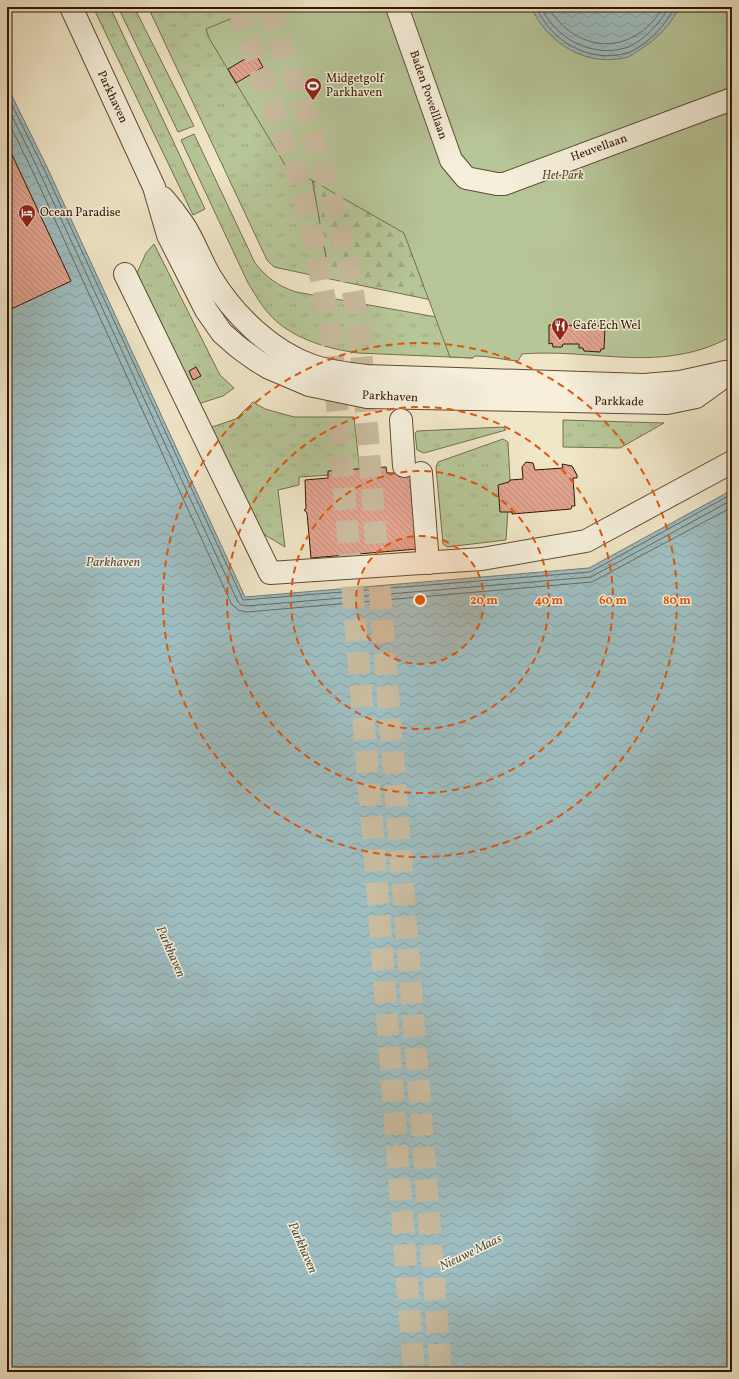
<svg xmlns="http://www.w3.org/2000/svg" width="739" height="1379" font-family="Vollkorn,serif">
  <defs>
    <pattern id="grass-tufts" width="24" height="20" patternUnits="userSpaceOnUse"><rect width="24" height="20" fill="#b7c698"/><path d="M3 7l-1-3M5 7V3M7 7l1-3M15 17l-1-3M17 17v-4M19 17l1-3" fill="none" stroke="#9ea981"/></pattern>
    <pattern id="forest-firs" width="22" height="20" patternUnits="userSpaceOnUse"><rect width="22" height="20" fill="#b7c698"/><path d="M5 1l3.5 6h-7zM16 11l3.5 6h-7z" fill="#9ea981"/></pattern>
    <pattern id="water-waves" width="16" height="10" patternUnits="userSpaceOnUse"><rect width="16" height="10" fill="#9ebdc0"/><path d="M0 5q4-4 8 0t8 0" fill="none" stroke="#89a2a3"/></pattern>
    <pattern id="building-back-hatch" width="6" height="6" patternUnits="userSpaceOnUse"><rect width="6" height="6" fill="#e2a490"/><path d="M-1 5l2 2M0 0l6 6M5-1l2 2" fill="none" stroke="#c28c7a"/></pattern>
  </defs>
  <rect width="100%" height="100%" fill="#f0e6c8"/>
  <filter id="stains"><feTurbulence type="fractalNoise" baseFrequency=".005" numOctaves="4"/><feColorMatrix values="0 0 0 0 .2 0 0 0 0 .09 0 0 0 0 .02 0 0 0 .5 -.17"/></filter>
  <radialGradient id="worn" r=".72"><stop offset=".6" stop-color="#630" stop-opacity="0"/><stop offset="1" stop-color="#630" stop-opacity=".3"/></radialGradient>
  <g fill="url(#grass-tufts)" stroke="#756e4c">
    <path d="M93 7H110L205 209 193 215Z"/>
    <path d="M118 7H134L194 126 178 132Z"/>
    <path d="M148 7H269L307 150 330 279 274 267 267 260Z"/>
    <path d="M194 134 255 263C267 278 278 286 296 292L442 318 473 358 358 353C329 349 297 340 275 320 264 310 256 296 248 283L181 140Z"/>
    <path d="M154 244 220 375 234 388 223 396 198 404 137 273 146 253Z"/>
    <path d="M253 402 265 409 294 417H354L360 473 299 477V485L278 490 285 547 265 535 251 517 209 428 236 419Z"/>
    <path d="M563 420 664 423 620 448 563 447Z"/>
    <path d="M503 427 506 430 424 453 417 450 415 433 417 431Z"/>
    <path d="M503 439 508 442 510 480 506 540 447 547 443 544 436 467 438 462Z"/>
  </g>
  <path fill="url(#forest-firs)" stroke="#756e4c" d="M350 7 446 303 330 279 307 150Z"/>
  <path fill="#b7c698" stroke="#756e4c" d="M259 7H732V336C662 375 596 348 522 354L518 361C503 360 490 356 475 356L473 358 450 357 404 233 285 165 209 38 206 29Z"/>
  <g fill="url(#water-waves)" stroke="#737a74">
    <path d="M531 7H680C670 25 658 38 641 49 637 51 633 55 628 57 587 68 548 44 531 7Z"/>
    <path d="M7 86 46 165 245 597 589 568 732 490V1372H7Z"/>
  </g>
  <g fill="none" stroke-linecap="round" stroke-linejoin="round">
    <g stroke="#686a60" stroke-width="1">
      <path d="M536 7C551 41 589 64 627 53 646 47 666 24 675 7"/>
      <path d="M541 7C555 38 591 58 625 48 642 43 661 22 669 7"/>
      <path d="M548 7C577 55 634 57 663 7"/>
      <path d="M7 95 43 167 243 600 590 572 732 494"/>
      <path d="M7 106 38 169 237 600 241 605 247 606 591 577 732 500"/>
      <path d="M7 119 33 172 231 603 238 610 247 612 592 582 732 507"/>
    </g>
  </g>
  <g fill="url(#building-back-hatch)" stroke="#331601">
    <path d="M255 53 263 67 236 83 228 69Z"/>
    <path d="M7 144 71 281 7 311Z"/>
    <path d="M549 325 605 326 604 349H601L600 352 584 351 583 348H579V344H563L562 347H553L552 343 549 344Z"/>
    <path d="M196 367 201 376 193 380 189 371Z"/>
    <path d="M526 462 533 463 535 470 563 468 562 464 572 466 577 475V478H573L575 506H572L571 509 512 514V512H500L498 485 509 482 510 480 523 479 522 467Z"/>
    <path d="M386 467 387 473H411L417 549 311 558 307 513 304 510 306 509 305 480 328 478V471Z"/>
  </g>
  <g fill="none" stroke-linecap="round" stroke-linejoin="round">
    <g stroke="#cabca0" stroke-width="22" stroke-dasharray="22 11" stroke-linecap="butt">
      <path d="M238 7 298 180 314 241 331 333 374 847 414 1372"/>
      <path d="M269 7C291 72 315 136 333 203 347 251 355 299 361 349L441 1372"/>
    </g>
    <defs>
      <g id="minor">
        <path d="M71 7 154 187 168 235 206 310 222 333 238 347 256 360 269 368 309 385 367 397 667 403 696 397 732 371"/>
        <path d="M397 7 451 160 466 178 497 184H504L732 99"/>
        <path d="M163 198C170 206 177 215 183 224 194 240 200 259 210 276 233 314 270 351 313 366 331 372 349 374 367 376L644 385 680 382 725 372"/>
        <path d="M125 274 270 573 482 559 586 541 732 462"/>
        <path d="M401 420 404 466"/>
        <path d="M421 473 428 563"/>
      </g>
    </defs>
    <use href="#minor" stroke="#624a33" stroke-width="24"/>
    <use href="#minor" stroke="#f5efdb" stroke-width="22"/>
  </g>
  <circle cx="420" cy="600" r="64" fill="#df560b" fill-opacity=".12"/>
  <g fill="none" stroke="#df560b" stroke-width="2" stroke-dasharray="7 5">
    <circle cx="420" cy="600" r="64"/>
    <circle cx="420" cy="600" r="129"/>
    <circle cx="420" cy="600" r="193"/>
    <circle cx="420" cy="600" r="257"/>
  </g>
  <defs>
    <symbol id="stadium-pin" viewBox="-11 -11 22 30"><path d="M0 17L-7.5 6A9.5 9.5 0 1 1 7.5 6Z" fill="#8f2418" stroke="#f5efdb"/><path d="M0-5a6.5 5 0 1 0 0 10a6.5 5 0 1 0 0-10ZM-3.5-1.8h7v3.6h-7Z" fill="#fff"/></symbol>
    <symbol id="hotel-pin" viewBox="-11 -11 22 30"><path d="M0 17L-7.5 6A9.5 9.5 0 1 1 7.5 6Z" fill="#8f2418" stroke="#f5efdb"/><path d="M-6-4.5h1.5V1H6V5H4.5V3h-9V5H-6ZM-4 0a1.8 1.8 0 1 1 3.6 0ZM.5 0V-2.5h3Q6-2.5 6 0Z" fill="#fff"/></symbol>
    <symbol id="restaurant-pin" viewBox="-11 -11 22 30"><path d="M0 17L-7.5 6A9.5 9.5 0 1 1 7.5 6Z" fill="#8f2418" stroke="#f5efdb"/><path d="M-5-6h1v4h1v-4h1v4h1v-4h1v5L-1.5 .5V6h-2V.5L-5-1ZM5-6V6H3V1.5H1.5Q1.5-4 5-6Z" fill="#fff"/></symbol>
  </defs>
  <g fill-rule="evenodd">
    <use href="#stadium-pin" x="303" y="76" width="20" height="27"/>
    <use href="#hotel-pin" x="17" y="203" width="20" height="27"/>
    <use href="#restaurant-pin" x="550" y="316" width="20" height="27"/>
  </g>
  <g text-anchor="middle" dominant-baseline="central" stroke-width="3" stroke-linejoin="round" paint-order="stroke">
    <g font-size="12" fill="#331601" stroke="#f5efdb" text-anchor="start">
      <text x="326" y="79">Midgetgolf<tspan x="326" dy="14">Parkhaven</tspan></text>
      <text x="40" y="213">Ocean Paradise</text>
      <text x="573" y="326">Café Ech Wel</text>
    </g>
    <g font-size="12" fill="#331601" stroke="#f5efdb">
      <text transform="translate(428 95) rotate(71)">Baden Powelllaan</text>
      <text transform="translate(112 97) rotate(65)">Parkhaven</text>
      <text transform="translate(599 148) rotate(-20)">Heuvellaan</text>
      <text transform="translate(390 397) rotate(3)">Parkhaven</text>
      <text transform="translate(619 402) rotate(1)">Parkkade</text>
    </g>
    <g font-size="12" font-style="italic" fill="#5b4b2e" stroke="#f5efdb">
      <text x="563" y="176">Het Park</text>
    </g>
    <g font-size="13" font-style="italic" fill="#585044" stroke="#f5efdb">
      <text x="113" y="563">Parkhaven</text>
      <text transform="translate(170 952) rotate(66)">Parkhaven</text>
      <text transform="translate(302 1248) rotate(66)">Parkhaven</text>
      <text transform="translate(471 1253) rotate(-26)">Nieuwe Maas</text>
    </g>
  </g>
  <circle cx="420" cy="600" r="6" fill="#df560b" stroke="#f5efdb" stroke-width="2"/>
  <g font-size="12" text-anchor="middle" font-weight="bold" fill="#df560b" stroke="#f5efdb" stroke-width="3" stroke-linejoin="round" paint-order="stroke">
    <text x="484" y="604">20 m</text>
    <text x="549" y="604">40 m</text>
    <text x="613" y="604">60 m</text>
    <text x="677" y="604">80 m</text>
  </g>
  <rect width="739" height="1379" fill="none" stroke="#f0e6c8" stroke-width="24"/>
  <rect x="8" y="8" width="723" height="1363" fill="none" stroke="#331601" stroke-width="2"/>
  <rect x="12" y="12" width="715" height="1355" fill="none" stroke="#331601"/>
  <rect width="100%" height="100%" filter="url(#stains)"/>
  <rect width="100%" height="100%" fill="url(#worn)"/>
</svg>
